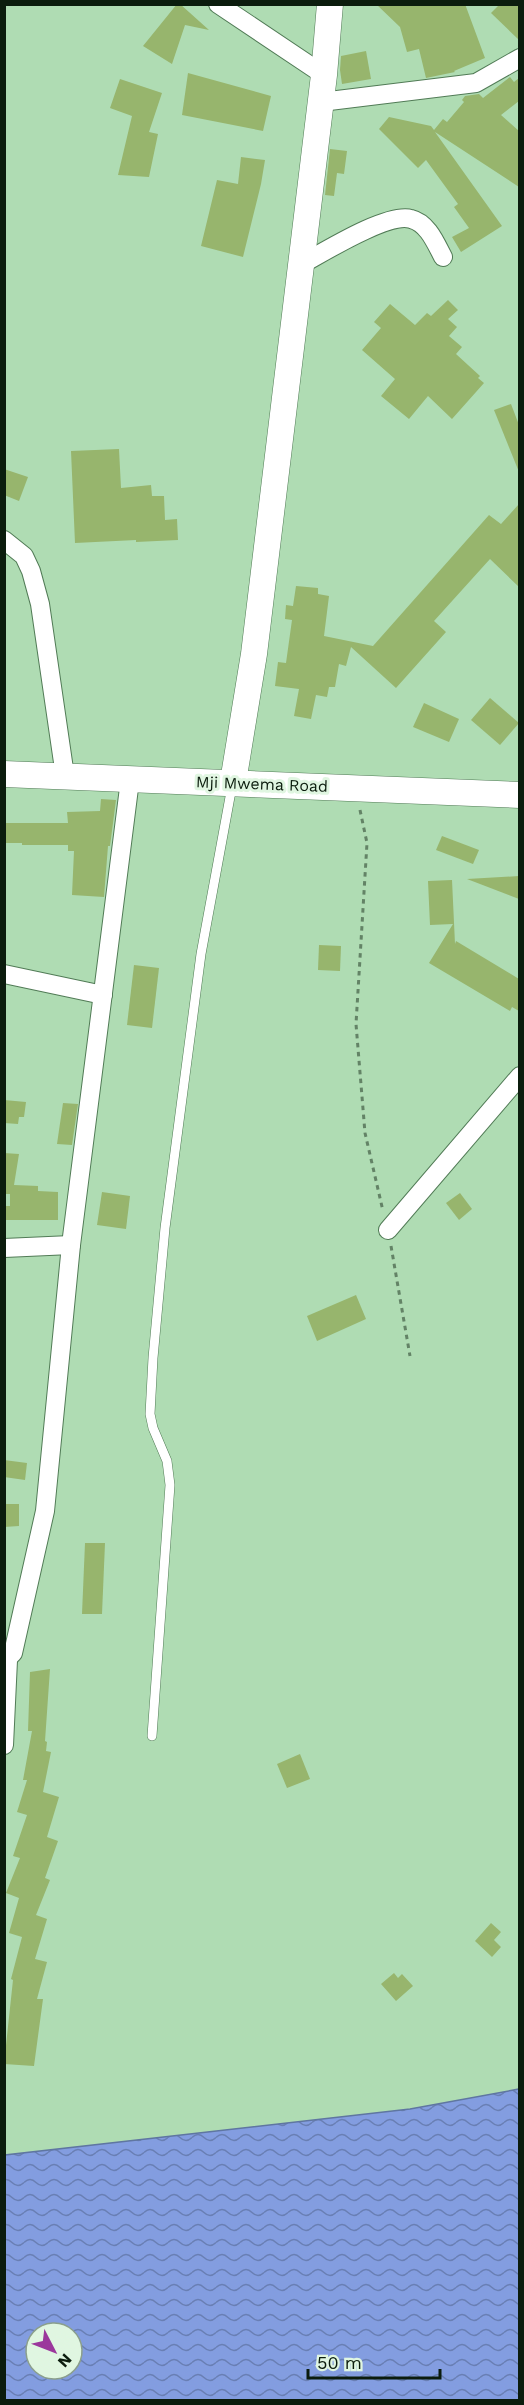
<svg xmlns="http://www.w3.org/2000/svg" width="524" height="2405" font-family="'Work Sans',sans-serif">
  <defs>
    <pattern id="water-waves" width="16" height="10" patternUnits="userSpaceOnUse" patternTransform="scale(1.5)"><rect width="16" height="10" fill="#839de0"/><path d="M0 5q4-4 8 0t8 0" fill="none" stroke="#697fb4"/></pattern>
  </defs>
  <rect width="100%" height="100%" fill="#afdcb3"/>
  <path fill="url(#water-waves)" stroke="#5f76a1" stroke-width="1.5" fill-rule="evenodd" d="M519 2089V2400H5V2155L410 2109ZM36 2333H72V2369H36Z"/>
  <g fill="#97b56d">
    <path d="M177 4H180L209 30 185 25 172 64 143 46Z"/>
    <path d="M376 4H465L485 58 454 71 455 72 426 78 419 49 407 52 400 27Z"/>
    <path d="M500 4H519V40L491 13Z"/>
    <path d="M366 51 371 79 342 84 340 70 341 56Z"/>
    <path d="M188 73 271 96 263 131 182 115Z"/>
    <path d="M510 77 514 82 519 78V101L501 115 519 131V187L435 132 502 226 461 252 452 237 469 228 454 207 458 204 426 160 418 168 379 129 389 117 431 126 434 130 443 119 447 122 464 102 462 100 465 96 479 94 483 98Z"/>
    <path d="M120 79 162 93 149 132 158 134 149 177 118 175 132 116 110 108Z"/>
    <path d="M330 149 347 151 344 174 337 173 334 196 325 195Z"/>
    <path d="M241 157 265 160 261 184 243 257 201 246 217 180 238 184Z"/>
    <path d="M448 300 458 310 448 319 457 327 449 336 462 347 456 354 480 376 478 378 484 383 452 419 428 396 409 419 381 396 395 379 362 350 381 328 374 322 390 304 415 325 427 313 431 316Z"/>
    <path d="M511 404 519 425V472L494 410Z"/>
    <path d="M119 449 121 488 151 485 152 496H164L165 520 177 519 178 540 136 542V540L75 543 71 451Z"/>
    <path d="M4 469 28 477 19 501 4 495Z"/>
    <path d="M519 504V587L490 559 434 621 446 632 396 688 351 647 346 666 339 664 335 687H329L327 697 316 695 311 719 294 716 299 689 275 686 278 662 286 663 292 620 285 619 286 605 293 606 296 586 318 588V594L329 596 324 636 373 646 489 515 501 524Z"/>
    <path d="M490 698 519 723 500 745 471 720Z"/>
    <path d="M424 703 459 719 449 742 413 727Z"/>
    <path d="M101 799 116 800 110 846H108L104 897 72 895 74 851H68V845H22V843H4V823H68L67 812 100 811Z"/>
    <path d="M442 836 479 850 473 864 436 850Z"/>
    <path d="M519 876V899L467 879Z"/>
    <path d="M452 880 455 944 456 941 519 979V1011L512 1007 510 1011 429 963 453 924 430 925 428 881Z"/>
    <path d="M319 945 341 946 340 971 318 970Z"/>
    <path d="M134 965 159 968 152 1028 127 1025Z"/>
    <path d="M4 1100 26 1102 24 1117H19L18 1124 4 1123Z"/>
    <path d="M63 1103 78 1104 72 1145 57 1144Z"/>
    <path d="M4 1153 19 1154 14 1185 38 1186V1191L58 1192V1220H4V1206H10V1194H4Z"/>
    <path d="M102 1192 130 1196 126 1229 97 1225Z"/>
    <path d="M460 1193 472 1209 459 1220 446 1203Z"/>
    <path d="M356 1295 366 1319 317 1341 307 1316Z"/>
    <path d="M4 1460 27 1463 25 1480 4 1477Z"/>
    <path d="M4 1504H19V1526L4 1527Z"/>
    <path d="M85 1543H105L102 1614H82Z"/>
    <path d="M50 1669 45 1741 47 1742 46 1751 51 1752 43 1792 59 1797 47 1837 58 1841 45 1878 50 1880 36 1915 47 1919 35 1959 47 1962 37 1999H43L34 2066 4 2064 13 1980 11 1979 22 1937 9 1933 19 1898 6 1893 20 1858 13 1856 27 1815 17 1812 27 1780H23L32 1731H28L30 1672Z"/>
    <path d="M300 1754 310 1779 287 1788 277 1764Z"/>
    <path d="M491 1923 501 1932 494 1940 501 1947 492 1957 475 1941Z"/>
    <path d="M394 1973 398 1978 402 1974 413 1986 396 2001 381 1984Z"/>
  </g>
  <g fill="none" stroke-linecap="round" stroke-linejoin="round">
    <defs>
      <path id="lane" d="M152 1736 170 1485 167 1461 153 1428 150 1414 153 1358 165 1228 201 954 232 786"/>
      <g id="street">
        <path d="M218 4 324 75"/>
        <path d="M321 102 476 83 520 58"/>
        <path d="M302 264C324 252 388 212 411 219 428 223 436 244 443 257"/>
        <path d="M4 540 24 556 31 571 40 604 65 776"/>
        <path d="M4 974 103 995"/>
        <path d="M388 1230 520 1076"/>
        <path d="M4 1248 71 1245"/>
        <path d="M4 1662 13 1653 45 1511 71 1245 130 780"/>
        <path d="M4 1745 8 1660"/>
      </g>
      <g id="secondary">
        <path d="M4 774 520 795"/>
        <path d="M233 782 254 654 324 75 330 4"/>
      </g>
    </defs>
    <use href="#lane" stroke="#517b56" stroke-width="10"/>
    <use href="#street" stroke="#517b56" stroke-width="20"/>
    <use href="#secondary" stroke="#517b56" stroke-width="27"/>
    <g stroke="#638366" stroke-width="3" stroke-dasharray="4.5 4.5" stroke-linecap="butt">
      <path d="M360 810 367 843 356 1024 365 1133 383 1211"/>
      <path d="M391 1246 410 1356"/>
    </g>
    <use href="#lane" stroke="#fff" stroke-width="9"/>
    <use href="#street" stroke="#fff" stroke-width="18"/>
    <use href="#secondary" stroke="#fff" stroke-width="26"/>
  </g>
  <g text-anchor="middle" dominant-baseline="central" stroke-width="6" stroke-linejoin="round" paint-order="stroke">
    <g font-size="16" fill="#0b1c0d" stroke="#e0f6e1">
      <text transform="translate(262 784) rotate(2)">Mji Mwema Road</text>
    </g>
  </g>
  <rect width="524" height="2405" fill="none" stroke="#0b1c0d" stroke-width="12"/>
  <g transform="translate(54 2351) rotate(132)"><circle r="28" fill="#e0f6e1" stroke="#8b9f8c" stroke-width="1.5"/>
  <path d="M0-4.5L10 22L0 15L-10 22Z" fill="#9b379c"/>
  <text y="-9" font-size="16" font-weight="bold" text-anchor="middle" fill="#0b1c0d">N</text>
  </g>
  <path d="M308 2369v9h132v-9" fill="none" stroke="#0b1c0d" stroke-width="3"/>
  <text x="317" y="2369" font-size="18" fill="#0b1c0d" stroke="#e0f6e1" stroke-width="4.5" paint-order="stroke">50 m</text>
</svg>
